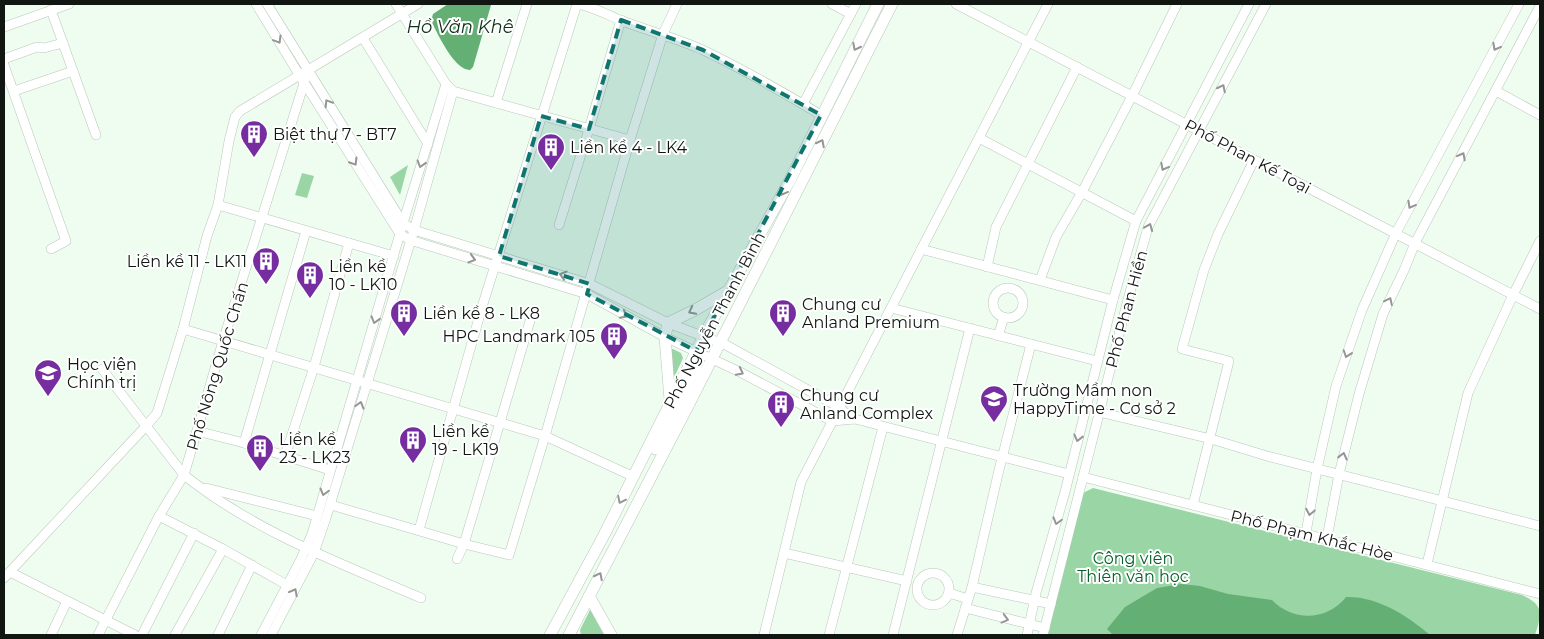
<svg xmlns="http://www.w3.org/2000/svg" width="1544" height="639" font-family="Montserrat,sans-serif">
<rect width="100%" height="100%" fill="#effdf1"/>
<!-- green -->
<g fill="#9ad6a5">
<polygon points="408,165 400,195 390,177"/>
<polygon points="302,173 314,176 307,198 295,195"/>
<polygon points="671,349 673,349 681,353 683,358 673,380"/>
<path d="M1093,488L1522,595C1544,605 1542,613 1535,635H1046L1079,495Z"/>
<polygon points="590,610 591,611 604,635 581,635 580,630"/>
</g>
<!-- water -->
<g fill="#63af74">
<path d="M448,4L491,5L473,67L470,70C454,70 438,34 431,21L433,14Z"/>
<path d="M1181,584L1200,586L1228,594L1272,600C1293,622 1327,621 1346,597C1377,596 1408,616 1430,635H1113L1107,629L1125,607L1157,588Z"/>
</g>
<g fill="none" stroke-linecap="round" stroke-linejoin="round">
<!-- minor casing -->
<g stroke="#b9c7bb" stroke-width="10">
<g id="minor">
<polyline points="256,4 300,76 400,234 410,240 587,294 665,337 740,372 832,421 855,419 1069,474"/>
<polyline points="267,4 403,223 414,230 590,284 668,323 726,345 839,407 852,419"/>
<polyline points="396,4 446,84 453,91 630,140"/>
<path d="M578,4C593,7 606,14 620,20C648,31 677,38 703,50C744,70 783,92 821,115"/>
<polyline points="832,4 851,14"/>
<polyline points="956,4 1540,309"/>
<polyline points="51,10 96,135"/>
<polyline points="4,27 69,4"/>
<polyline points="363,38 428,144"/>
<polyline points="4,59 37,47 44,48 63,43"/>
<polyline points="4,65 66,241 51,249"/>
<polyline points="14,91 73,71"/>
<polyline points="1496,91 1540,115"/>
<polyline points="496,103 527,4"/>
<polyline points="803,104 856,4"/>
<polyline points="979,138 1136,221"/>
<polyline points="218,205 394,256"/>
<polyline points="559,225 589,129 621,20"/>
<polyline points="921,249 1113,300"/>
<polyline points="987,267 996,227 1077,67"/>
<polyline points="1040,280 1056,237 1082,192 1132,96 1177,4"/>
<circle cx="1008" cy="303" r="15"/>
<polyline points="891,308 1097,361"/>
<polyline points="183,329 545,436 632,476"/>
<polyline points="998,336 1004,317"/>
<path d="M102,369L184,475C254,531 339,563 421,598"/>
<polyline points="1099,412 1211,439 1267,456 1540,526"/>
<polyline points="197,431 244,443 330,470"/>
<polyline points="244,443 306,231"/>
<polyline points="655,450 697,367"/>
<polyline points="285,456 314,367 349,243"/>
<polyline points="1083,477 1540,594"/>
<polyline points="206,488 317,516"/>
<polyline points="331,505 464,544 509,555 545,436 630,140 663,34 677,4"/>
<polyline points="1193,505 1229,361 1182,349 1204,270 1218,234 1254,160"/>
<polyline points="159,516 223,549 287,585"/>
<polyline points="419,530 482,307 577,4"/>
<polyline points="1306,533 1317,469 1336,386 1362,310 1396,233 1519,4"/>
<polyline points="1327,538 1339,474 1359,394 1383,314 1405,268 1415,243 1540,6"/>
<polyline points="784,553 907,581"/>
<polyline points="457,559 464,544 530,321"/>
<polyline points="1427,564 1468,393 1513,295 1540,241"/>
<polyline points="10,572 135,635"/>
<circle cx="933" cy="589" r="16"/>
<polyline points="4,578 147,425 157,413 183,329 207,236 218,205 229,141 235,117 240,111 418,4"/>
<polyline points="972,587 1051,604"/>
<polyline points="949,593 968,599"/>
<polyline points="965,608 1045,628"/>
<polyline points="51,635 67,601"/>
<polyline points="98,635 159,516 184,475 223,341 305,80"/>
<polyline points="142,635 194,533"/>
<polyline points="175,635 223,549"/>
<polyline points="218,635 252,565"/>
<polyline points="261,635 301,559 312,534 403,223 446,84"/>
<polyline points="271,635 314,553 326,518 414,230 453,91"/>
<polyline points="764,635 801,482 1048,4"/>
<polyline points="829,635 883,427"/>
<polyline points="893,635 970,328"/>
<polyline points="957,635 972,587 999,470 1031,344"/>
<polyline points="1027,635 1036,593 1065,492 1113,300 1136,221 1249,4"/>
<polyline points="1043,635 1127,303 1148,227 1266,4"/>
</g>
</g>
<!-- major casing -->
<g stroke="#b9c7bb" stroke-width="12">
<g id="major">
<polyline points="670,400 665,337 668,323 695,310 726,292"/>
<polyline points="589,596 611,635"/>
<polyline points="550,635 604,535 709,326 789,182 878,4"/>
<polyline points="569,635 689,404 892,4"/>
</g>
</g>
<!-- minor -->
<use href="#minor" stroke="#fff" stroke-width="9"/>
<!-- major -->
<use href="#major" stroke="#fff" stroke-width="11"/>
</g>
<!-- one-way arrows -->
<defs><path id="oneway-chevron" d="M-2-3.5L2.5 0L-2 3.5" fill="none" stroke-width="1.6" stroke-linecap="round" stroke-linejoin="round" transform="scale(1.25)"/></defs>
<g stroke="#949694">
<use href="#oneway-chevron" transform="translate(278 40) rotate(59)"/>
<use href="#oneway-chevron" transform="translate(856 47) rotate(117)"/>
<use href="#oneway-chevron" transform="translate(1496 47) rotate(118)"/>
<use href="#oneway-chevron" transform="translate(1222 88) rotate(-63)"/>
<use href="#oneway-chevron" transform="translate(328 103) rotate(-122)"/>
<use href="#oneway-chevron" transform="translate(821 143) rotate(-63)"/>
<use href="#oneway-chevron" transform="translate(1462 156) rotate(-62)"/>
<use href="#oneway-chevron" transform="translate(354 162) rotate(58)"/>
<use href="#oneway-chevron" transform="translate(421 164) rotate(107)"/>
<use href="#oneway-chevron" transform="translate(1164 167) rotate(118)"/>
<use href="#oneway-chevron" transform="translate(783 192) rotate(119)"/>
<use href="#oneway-chevron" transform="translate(1411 205) rotate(119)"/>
<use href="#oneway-chevron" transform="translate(1149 227) rotate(-68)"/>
<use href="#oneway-chevron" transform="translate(472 259) rotate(17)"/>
<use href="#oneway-chevron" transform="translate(563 275) rotate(-163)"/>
<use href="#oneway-chevron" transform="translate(1389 301) rotate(-64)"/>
<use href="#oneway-chevron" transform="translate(692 311) rotate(153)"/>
<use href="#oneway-chevron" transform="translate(624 315) rotate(28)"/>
<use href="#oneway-chevron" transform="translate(375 320) rotate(107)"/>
<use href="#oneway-chevron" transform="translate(1347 354) rotate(109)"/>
<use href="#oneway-chevron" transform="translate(740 372) rotate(27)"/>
<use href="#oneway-chevron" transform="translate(360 405) rotate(-74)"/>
<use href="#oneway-chevron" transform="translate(1078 438) rotate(104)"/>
<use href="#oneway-chevron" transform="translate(1343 456) rotate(-76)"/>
<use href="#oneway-chevron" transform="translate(324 492) rotate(105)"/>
<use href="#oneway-chevron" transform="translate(621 500) rotate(116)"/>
<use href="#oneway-chevron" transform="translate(1310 512) rotate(101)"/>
<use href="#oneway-chevron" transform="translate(1057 521) rotate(106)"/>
<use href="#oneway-chevron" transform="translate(599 576) rotate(-63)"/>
<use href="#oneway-chevron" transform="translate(294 592) rotate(-62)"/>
<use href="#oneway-chevron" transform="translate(1005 619) rotate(15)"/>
</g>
<!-- marked area -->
<path fill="#0f766e" fill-opacity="0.2" stroke="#0f766e" stroke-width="4" stroke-dasharray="10 6" stroke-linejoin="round" d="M621,20L703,50L821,115L696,351L587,294L590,284L499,256L541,116L589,129Z"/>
<!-- icons -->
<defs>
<g id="building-pin" transform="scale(1.4375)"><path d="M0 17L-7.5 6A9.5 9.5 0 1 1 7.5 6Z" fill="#762d9f" stroke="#fff"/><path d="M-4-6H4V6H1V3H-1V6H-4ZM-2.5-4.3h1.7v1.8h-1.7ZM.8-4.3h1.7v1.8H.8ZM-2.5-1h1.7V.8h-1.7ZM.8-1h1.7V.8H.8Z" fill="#fff"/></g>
<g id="university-pin" transform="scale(1.4375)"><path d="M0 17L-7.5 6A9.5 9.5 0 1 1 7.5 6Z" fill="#762d9f" stroke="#fff"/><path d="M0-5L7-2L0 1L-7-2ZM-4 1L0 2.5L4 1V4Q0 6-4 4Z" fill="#fff"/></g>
<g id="school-pin" transform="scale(1.4375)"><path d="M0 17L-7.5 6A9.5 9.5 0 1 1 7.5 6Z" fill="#762d9f" stroke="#fff"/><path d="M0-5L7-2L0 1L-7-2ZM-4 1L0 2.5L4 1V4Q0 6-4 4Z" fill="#fff"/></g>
</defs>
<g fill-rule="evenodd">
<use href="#building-pin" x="254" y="134"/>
<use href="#building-pin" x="551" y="147"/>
<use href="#building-pin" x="266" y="261"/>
<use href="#building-pin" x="310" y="275"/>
<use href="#building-pin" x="404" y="313"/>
<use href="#building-pin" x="783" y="313"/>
<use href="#building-pin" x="614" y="336"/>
<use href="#university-pin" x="48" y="373"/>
<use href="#school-pin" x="994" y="399"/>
<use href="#building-pin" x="781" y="404"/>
<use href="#building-pin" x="413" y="440"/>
<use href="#building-pin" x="260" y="448"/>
</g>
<g text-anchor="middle" stroke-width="4" stroke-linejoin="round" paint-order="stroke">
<!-- poi labels -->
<g font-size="16" fill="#111612" stroke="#fff" text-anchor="start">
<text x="273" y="140">Biệt thự 7 - BT7</text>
<text x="570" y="153">Liền kề 4 - LK4</text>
<text x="247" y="267" text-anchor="end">Liền kề 11 - LK11</text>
<text x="329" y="272">Liền kề<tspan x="329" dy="18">10 - LK10</tspan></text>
<text x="802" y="310">Chung cư<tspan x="802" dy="18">Anland Premium</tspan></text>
<text x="423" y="319">Liền kề 8 - LK8</text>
<text x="595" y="342" text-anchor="end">HPC Landmark 105</text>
<text x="67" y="370">Học viện<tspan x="67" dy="18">Chính trị</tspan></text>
<text x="1013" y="396">Trường Mầm non<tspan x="1013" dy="18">HappyTime - Cơ sở 2</tspan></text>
<text x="800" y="401">Chung cư<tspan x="800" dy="18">Anland Complex</tspan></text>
<text x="432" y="437">Liền kề<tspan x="432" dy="18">19 - LK19</tspan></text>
<text x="279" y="445">Liền kề<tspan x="279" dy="18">23 - LK23</tspan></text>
</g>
<!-- street labels -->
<g font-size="16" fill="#111612" stroke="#fff">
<text transform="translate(1248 156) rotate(28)" y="6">Phố Phan Kế Toại</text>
<text transform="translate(1126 309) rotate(-75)" y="6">Phố Phan Hiền</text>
<text transform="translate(714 320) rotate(-62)" y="6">Phố Nguyễn Thanh Bình</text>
<text transform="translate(217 366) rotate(-73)" y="6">Phố Nông Quốc Chấn</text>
<text transform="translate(1312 535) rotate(14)" y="6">Phố Phạm Khắc Hòe</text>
</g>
<!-- park labels -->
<g font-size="16" fill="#056029" stroke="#fff">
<text x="1133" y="564">Công viên<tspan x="1133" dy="18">Thiên văn học</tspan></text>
</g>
<!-- water labels -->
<g font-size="18" font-style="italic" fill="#103119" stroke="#fff">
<text x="460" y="33">Hồ Văn Khê</text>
</g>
</g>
<!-- border -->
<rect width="1544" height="639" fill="none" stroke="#111612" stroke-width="10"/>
</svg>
